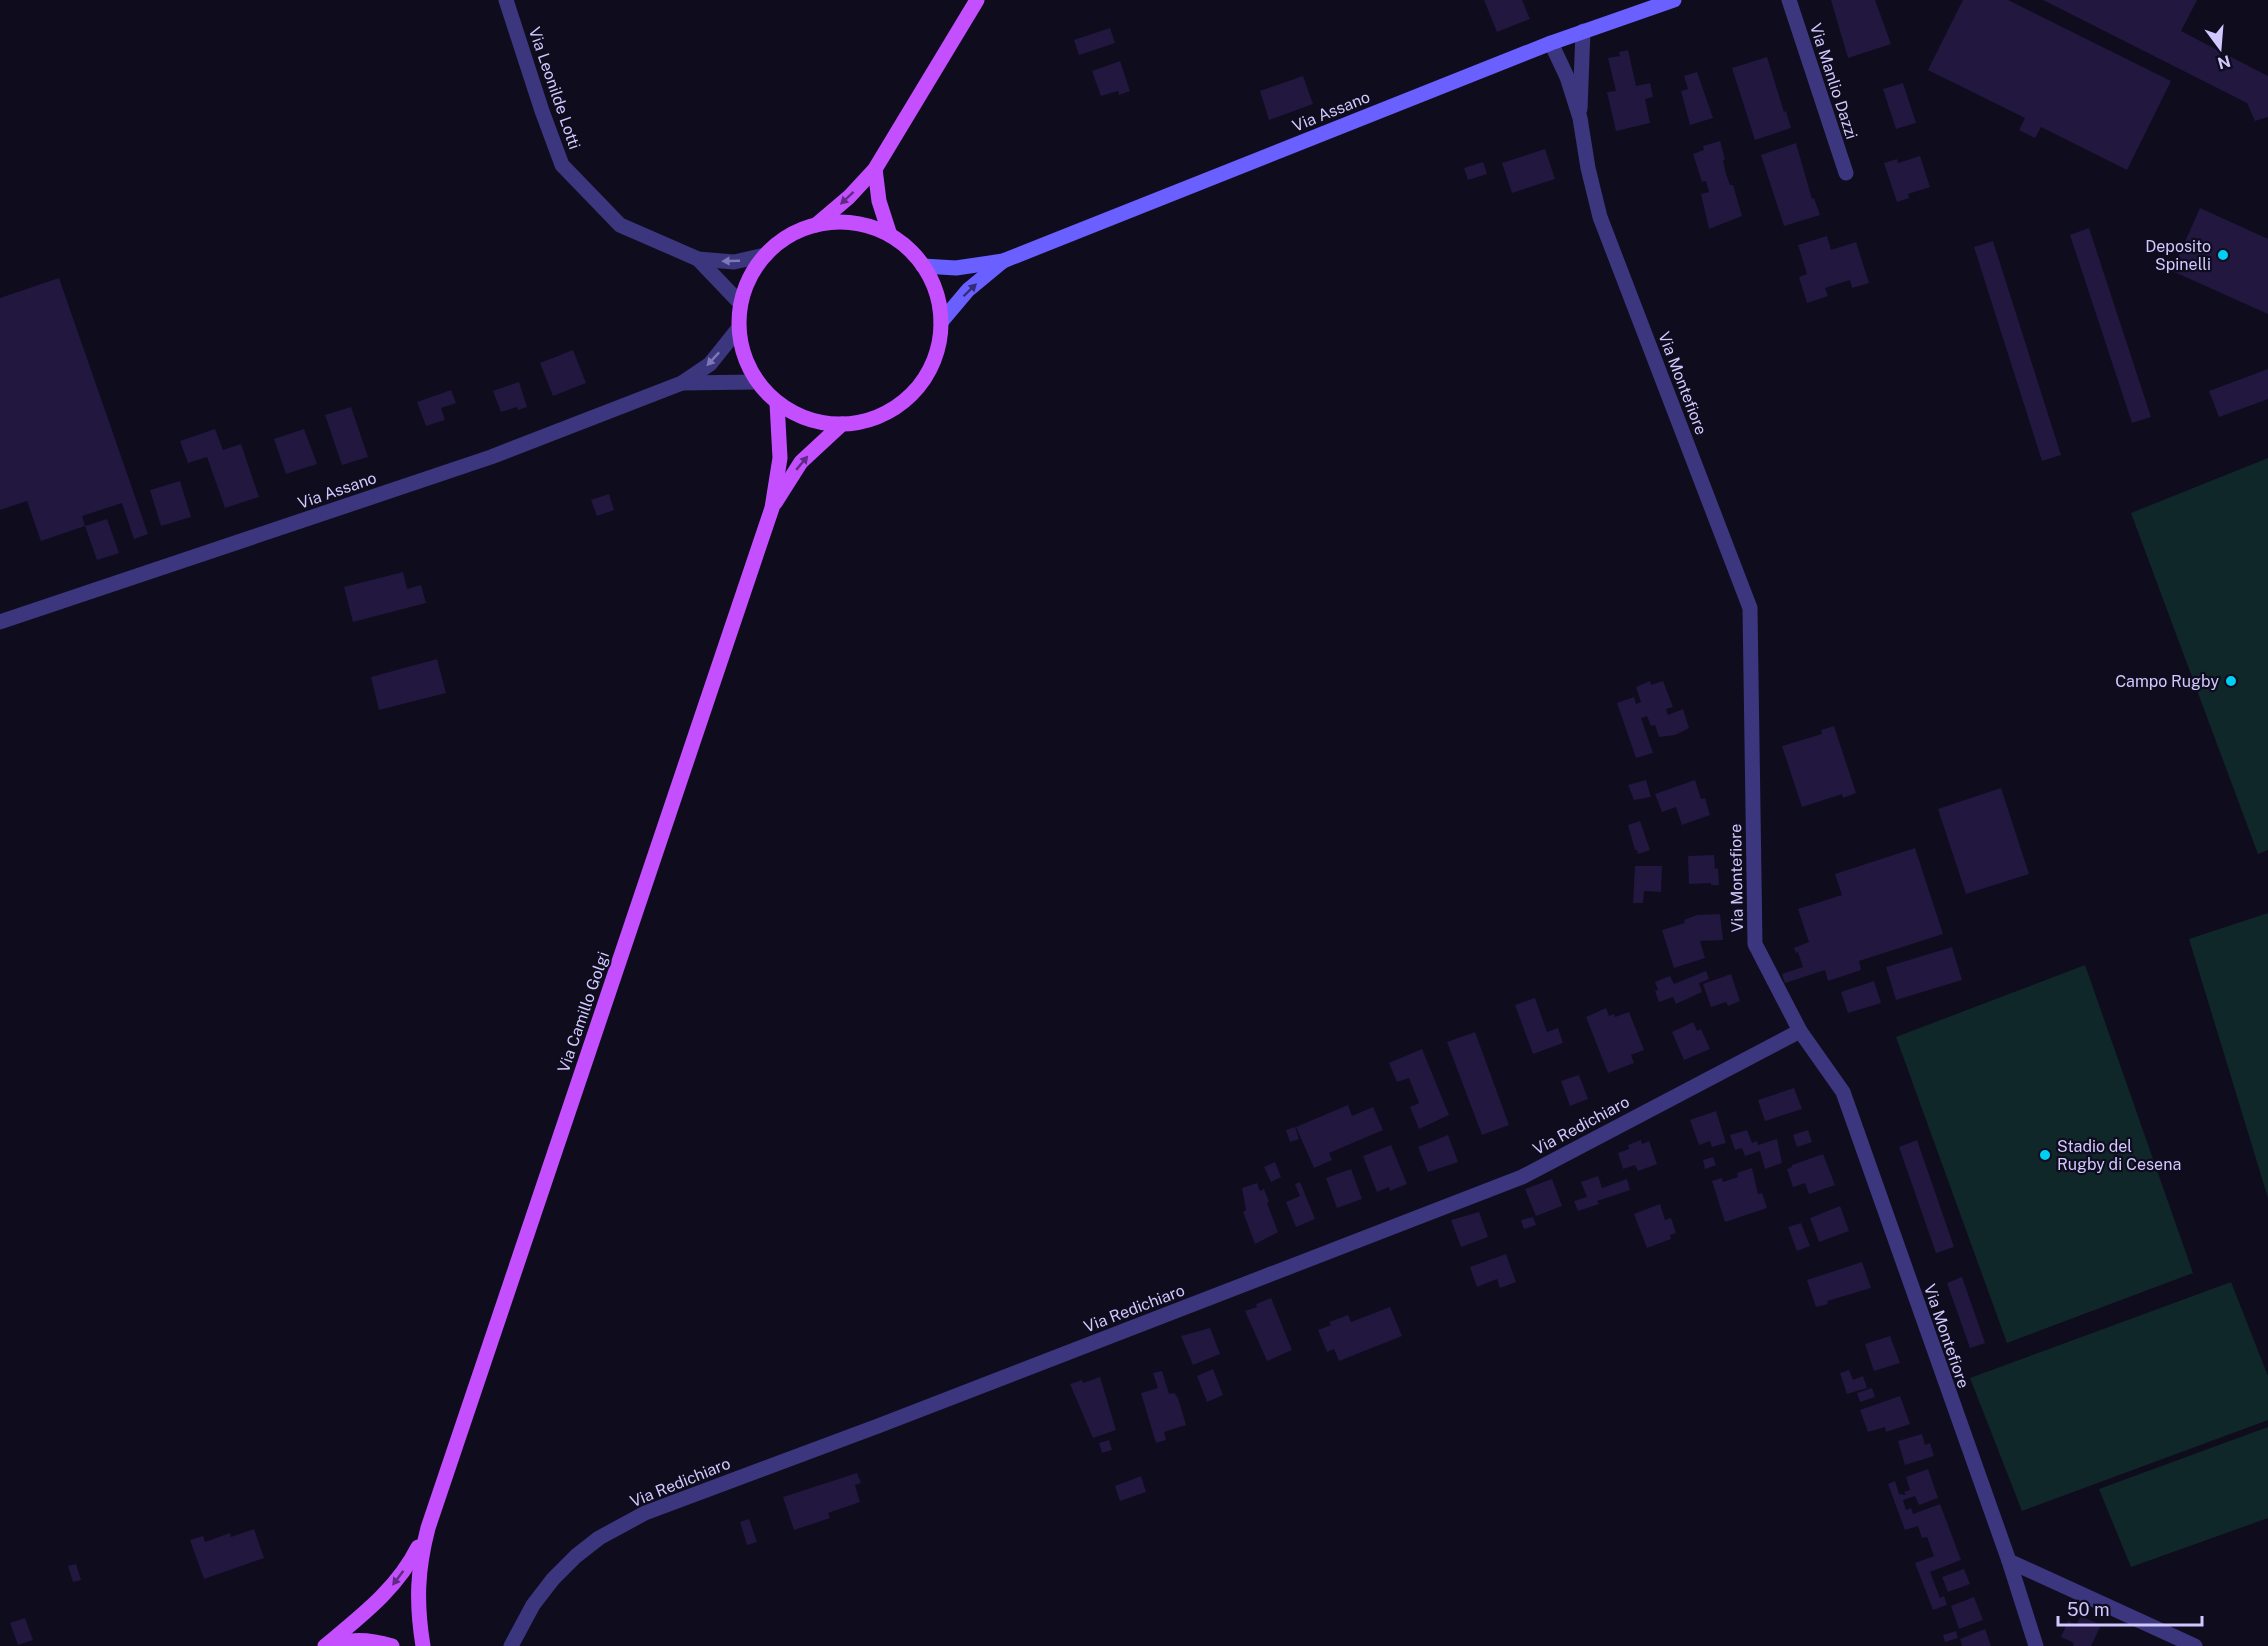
<svg xmlns="http://www.w3.org/2000/svg" width="2268" height="1646" font-family="'Public Sans',sans-serif">
<rect width="100%" height="100%" fill="#0f0c1e"/>
<!-- green -->
<g fill="#0f2728">
<polygon points="2268,458 2268,850 2258,854 2131,513"/>
<polygon points="2268,913 2268,1198 2189,939"/>
<polygon points="2085,965 2193,1273 2007,1343 1896,1037"/>
<polygon points="2231,1282 2268,1376 2268,1420 2022,1511 1970,1378"/>
<polygon points="2268,1427 2268,1518 2131,1567 2099,1489"/>
</g>
<!-- building -->
<g fill="#21173f">
<polygon points="1484,0 1522,0 1530,19 1497,32"/>
<polygon points="1831,0 1875,0 1891,44 1848,58"/>
<polygon points="1963,0 2008,0 2171,81 2127,170 2041,127 2035,138 2019,130 2025,118 1928,70"/>
<polygon points="2043,0 2197,0 2181,31 2268,76 2268,117 2255,121 2247,103"/>
<polygon points="1110,28 1115,43 1079,55 1074,40"/>
<polygon points="1628,50 1636,86 1650,83 1653,97 1645,99 1650,123 1616,131 1607,92 1616,91 1608,58 1620,56 1619,52"/>
<polygon points="1767,57 1784,112 1786,111 1791,128 1755,140 1732,68"/>
<polygon points="1120,61 1130,91 1119,95 1118,91 1101,96 1092,71"/>
<polygon points="1697,72 1713,118 1690,125 1681,91 1688,89 1684,76"/>
<polygon points="1303,76 1313,104 1269,120 1260,91"/>
<polygon points="1903,83 1916,123 1896,129 1883,89"/>
<polygon points="1720,141 1725,160 1723,160 1726,174 1730,185 1733,185 1742,216 1709,229 1701,194 1709,192 1706,181 1702,182 1693,154 1704,150 1703,146"/>
<polygon points="1796,143 1812,199 1814,198 1820,215 1784,226 1761,155"/>
<polygon points="1545,149 1555,179 1512,193 1502,163"/>
<polygon points="1920,156 1930,187 1908,194 1909,198 1897,202 1884,163 1897,159 1898,163"/>
<polygon points="1483,162 1487,174 1468,180 1464,168"/>
<polygon points="2200,208 2268,239 2268,314 2172,271"/>
<polygon points="2089,228 2151,417 2132,423 2070,235"/>
<polygon points="1827,236 1831,250 1856,242 1869,283 1852,288 1850,280 1825,288 1828,296 1807,303 1799,277 1807,274 1798,245"/>
<polygon points="1993,241 2061,455 2042,461 1974,247"/>
<polygon points="59,278 148,534 134,539 122,503 82,516 85,526 41,541 27,501 0,510 0,298"/>
<polygon points="573,350 586,383 553,396 540,363"/>
<polygon points="2268,369 2268,399 2219,417 2209,391"/>
<polygon points="519,382 527,407 518,410 517,407 501,412 493,391"/>
<polygon points="451,390 456,403 441,408 445,420 426,426 417,402"/>
<polygon points="351,407 368,457 342,465 325,415"/>
<polygon points="215,429 223,450 241,444 259,497 225,508 207,457 188,463 180,441"/>
<polygon points="304,429 317,464 286,474 274,439"/>
<polygon points="180,481 191,517 161,526 150,490"/>
<polygon points="609,494 614,510 597,516 591,500"/>
<polygon points="107,519 119,553 97,560 85,526"/>
<polygon points="403,572 407,589 421,585 426,603 353,622 344,587"/>
<polygon points="437,659 446,693 379,710 371,677"/>
<polygon points="1650,681 1651,685 1663,681 1673,707 1666,709 1668,715 1683,709 1689,728 1675,735 1659,737 1655,725 1651,726 1647,716 1641,718 1653,753 1636,758 1617,703 1634,697 1636,704 1641,702 1636,687"/>
<polygon points="1834,726 1856,793 1843,798 1842,794 1802,807 1782,746 1822,734 1821,730"/>
<polygon points="1646,780 1651,797 1634,800 1628,785"/>
<polygon points="1695,780 1701,799 1705,798 1710,815 1682,825 1676,807 1662,812 1655,794"/>
<polygon points="2001,788 2029,874 1966,894 1938,809"/>
<polygon points="1640,821 1650,850 1638,854 1637,850 1635,850 1628,825"/>
<polygon points="1915,848 1943,934 1859,961 1861,970 1828,981 1825,970 1785,983 1782,974 1803,967 1798,952 1796,953 1794,948 1809,942 1798,909 1842,895 1835,874"/>
<polygon points="1714,855 1715,869 1718,868 1719,885 1711,885 1711,883 1689,884 1688,856"/>
<polygon points="1635,866 1662,866 1661,892 1644,891 1643,903 1633,903"/>
<polygon points="1720,914 1723,940 1700,941 1705,958 1674,968 1662,930 1685,923 1684,920 1697,915"/>
<polygon points="1952,947 1962,980 1896,1000 1886,967"/>
<polygon points="1706,971 1709,979 1699,983 1702,992 1676,1004 1673,997 1659,1002 1655,991 1658,990 1655,982 1670,976 1674,984"/>
<polygon points="1731,974 1740,1001 1728,1006 1726,1002 1711,1007 1703,984"/>
<polygon points="1874,981 1881,1003 1848,1013 1841,992"/>
<polygon points="1535,998 1547,1032 1558,1028 1563,1043 1533,1054 1515,1005"/>
<polygon points="1606,1008 1609,1016 1614,1014 1615,1017 1629,1012 1644,1050 1631,1055 1634,1063 1608,1073 1586,1017"/>
<polygon points="1693,1022 1697,1031 1701,1029 1710,1049 1684,1060 1672,1032"/>
<polygon points="1475,1032 1509,1125 1482,1135 1447,1042"/>
<polygon points="1422,1049 1449,1115 1419,1129 1410,1107 1419,1103 1409,1078 1397,1082 1389,1063"/>
<polygon points="1579,1075 1588,1099 1570,1106 1561,1081"/>
<polygon points="1794,1088 1802,1109 1765,1121 1758,1100"/>
<polygon points="1348,1105 1352,1116 1373,1107 1383,1130 1329,1153 1332,1160 1314,1168 1296,1127"/>
<polygon points="1716,1111 1726,1143 1712,1147 1710,1141 1699,1145 1690,1120"/>
<polygon points="1295,1127 1299,1139 1290,1142 1286,1130"/>
<polygon points="1747,1130 1752,1143 1757,1141 1758,1145 1777,1139 1782,1163 1765,1169 1760,1151 1745,1156 1742,1148 1735,1150 1730,1135"/>
<polygon points="1808,1130 1812,1142 1797,1147 1793,1135"/>
<polygon points="1448,1135 1458,1162 1428,1172 1418,1147"/>
<polygon points="1641,1140 1642,1144 1649,1141 1657,1164 1638,1171 1635,1165 1623,1169 1618,1153 1629,1149 1628,1145"/>
<polygon points="1917,1140 1954,1247 1936,1253 1899,1147"/>
<polygon points="1391,1145 1407,1184 1390,1191 1389,1187 1377,1192 1363,1156"/>
<polygon points="1823,1154 1835,1185 1809,1194 1805,1183 1793,1187 1787,1169 1792,1167 1792,1165"/>
<polygon points="1713,1157 1716,1165 1705,1169 1703,1160"/>
<polygon points="1275,1162 1281,1177 1271,1182 1264,1167"/>
<polygon points="1752,1168 1758,1194 1762,1193 1767,1208 1725,1222 1712,1181 1722,1178 1723,1182 1738,1177 1737,1173"/>
<polygon points="1351,1169 1362,1199 1337,1208 1326,1178"/>
<polygon points="1598,1176 1602,1188 1627,1179 1630,1190 1597,1201 1599,1204 1578,1211 1574,1201 1587,1197 1581,1182"/>
<polygon points="1552,1179 1562,1206 1536,1216 1525,1189"/>
<polygon points="1300,1182 1315,1219 1296,1227 1286,1202 1300,1196 1295,1184"/>
<polygon points="1257,1183 1260,1191 1264,1189 1269,1202 1267,1203 1278,1232 1255,1244 1243,1212 1246,1210 1242,1188"/>
<polygon points="1660,1204 1665,1220 1671,1218 1676,1233 1670,1235 1671,1239 1647,1248 1634,1214"/>
<polygon points="1840,1206 1849,1231 1819,1242 1810,1218"/>
<polygon points="1479,1212 1488,1237 1461,1247 1451,1220"/>
<polygon points="1533,1217 1536,1225 1524,1229 1521,1220"/>
<polygon points="1801,1223 1810,1246 1797,1251 1788,1227"/>
<polygon points="1506,1254 1516,1282 1500,1288 1497,1279 1477,1287 1470,1267"/>
<polygon points="1862,1262 1871,1288 1827,1301 1828,1304 1816,1307 1807,1280"/>
<polygon points="1962,1277 1985,1343 1970,1348 1947,1283"/>
<polygon points="1271,1298 1292,1350 1267,1361 1245,1311 1257,1307 1256,1304"/>
<polygon points="1390,1307 1402,1336 1339,1361 1334,1349 1327,1352 1318,1330 1331,1325 1329,1322 1348,1315 1351,1322"/>
<polygon points="1210,1328 1220,1354 1193,1365 1181,1336"/>
<polygon points="1890,1336 1900,1363 1874,1371 1865,1344"/>
<polygon points="1213,1369 1223,1395 1207,1402 1197,1376"/>
<polygon points="1849,1370 1853,1380 1863,1376 1867,1388 1847,1394 1840,1373"/>
<polygon points="1162,1371 1169,1394 1174,1393 1178,1398 1186,1425 1164,1432 1166,1440 1156,1443 1141,1393 1158,1388 1153,1373"/>
<polygon points="1100,1377 1116,1430 1093,1438 1070,1384 1082,1380 1083,1383"/>
<polygon points="1872,1388 1875,1397 1860,1402 1857,1393"/>
<polygon points="1900,1396 1910,1424 1886,1432 1885,1427 1868,1432 1860,1410"/>
<polygon points="1922,1434 1925,1445 1930,1443 1934,1456 1905,1465 1898,1441"/>
<polygon points="1109,1440 1112,1450 1102,1453 1099,1443"/>
<polygon points="1928,1469 1938,1498 1919,1505 1915,1496 1903,1500 1906,1510 1911,1508 1913,1514 1940,1504 1961,1560 1930,1572 1940,1598 1944,1596 1947,1605 1933,1610 1915,1563 1934,1556 1927,1537 1922,1538 1918,1526 1905,1530 1888,1484 1895,1481 1899,1494 1906,1495 1904,1492 1910,1490 1906,1477"/>
<polygon points="857,1473 861,1483 855,1485 860,1502 828,1513 830,1518 794,1530 783,1497"/>
<polygon points="1141,1476 1146,1492 1120,1501 1115,1486"/>
<polygon points="749,1519 757,1542 747,1545 740,1522"/>
<polygon points="254,1529 264,1558 204,1579 190,1540 203,1536 205,1542 230,1533 231,1537"/>
<polygon points="76,1564 81,1580 73,1582 68,1566"/>
<polygon points="1964,1569 1970,1584 1948,1592 1942,1577"/>
<polygon points="1974,1597 1983,1620 1959,1629 1951,1606"/>
<polygon points="2081,1616 2101,1625 2091,1646 2073,1646 2074,1643 2061,1637 2068,1621 2076,1625"/>
<polygon points="25,1618 33,1640 18,1645 10,1623"/>
<polygon points="1985,1629 1991,1646 1962,1646 1960,1639"/>
<polygon points="1956,1631 1958,1638 1945,1642 1943,1635"/>
</g>
<g fill="none" stroke-linecap="round" stroke-linejoin="round">
<!-- minor -->
<g stroke="#3b367d" stroke-width="15">
<polyline points="506,0 542,111 562,165 620,225 698,259 734,262 765,255"/>
<polyline points="1789,0 1846,173"/>
<polyline points="1551,43 1567,77 1580,118 1588,168 1600,217 1750,608 1755,944 1800,1031 1843,1092 2009,1561 2036,1646"/>
<polyline points="1580,109 1583,31"/>
<polyline points="698,259 740,303"/>
<polyline points="682,383 757,382"/>
<polyline points="0,622 491,457 682,383 710,364 738,329"/>
<polyline points="2009,1561 2195,1646"/>
<polyline points="511,1646 533,1605 553,1579 576,1556 599,1538 645,1513 878,1426 1522,1177 1800,1031"/>
</g>
<!-- secondary -->
<g stroke="#6a5fff" stroke-width="15">
<polyline points="923,266 956,268 1003,261 1551,43 1674,0"/>
<polyline points="941,322 968,290 1003,261"/>
</g>
<!-- primary -->
<g stroke="#c44fff" stroke-width="15">
<polyline points="875,169 879,201 890,235"/>
<circle cx="840" cy="323" r="101"/>
<polyline points="816,225 849,197 875,169 977,0"/>
<polyline points="775,503 801,462 842,424"/>
<path d="M325,1646C361,1616 397,1589 418,1547"/>
<path d="M331,1646C351,1637 372,1640 392,1646"/>
<path d="M423,1646C416,1603 417,1570 428,1528L772,508L780,458L777,403"/>
</g>
</g>
<!-- one-way arrows -->
<defs><path id="oneway-solid" d="M-6-.8H1V-3.2L6.5 0L1 3.2V.8H-6Z" transform="scale(1.5)"/></defs>
<g fill="#602a83">
<use href="#oneway-solid" transform="translate(847 198) rotate(137)"/>
<use href="#oneway-solid" transform="translate(802 463) rotate(-50)"/>
<use href="#oneway-solid" transform="translate(398 1578) rotate(127)"/>
</g>
<g fill="#7e78b8">
<use href="#oneway-solid" transform="translate(731 261) rotate(178)"/>
<use href="#oneway-solid" transform="translate(713 359) rotate(133)"/>
</g>
<use fill="#332d78" href="#oneway-solid" transform="translate(970 290) rotate(-44)"/>
<!-- markers -->
<g fill="#00d1f3" stroke="#0f0c1e" stroke-width="2">
<circle cx="2223" cy="255" r="6"/>
<circle cx="2231" cy="681" r="6"/>
<circle cx="2045" cy="1155" r="6"/>
</g>
<g text-anchor="middle" stroke-width="4.5" stroke-linejoin="round" paint-order="stroke">
<!-- street labels -->
<g font-size="16" fill="#d1c8ff" stroke="#0f0c1e">
<text transform="translate(1834 81) rotate(72)" y="6">Via Manlio Dazzi</text>
<text transform="translate(555 88) rotate(71)" y="6">Via Leonilde Lotti</text>
<text transform="translate(1331 111) rotate(-22)" y="6">Via Assano</text>
<text transform="translate(1683 383) rotate(69)" y="6">Via Montefiore</text>
<text transform="translate(337 490) rotate(-19)" y="6">Via Assano</text>
<text transform="translate(1736 878) rotate(-91)" y="6">Via Montefiore</text>
<text transform="translate(583 1012) rotate(-71)" y="6">Via Camillo Golgi</text>
<text transform="translate(1581 1125) rotate(-28)" y="6">Via Redichiaro</text>
<text transform="translate(1134 1308) rotate(-21)" y="6">Via Redichiaro</text>
<text transform="translate(1947 1336) rotate(71)" y="6">Via Montefiore</text>
<text transform="translate(680 1482) rotate(-22)" y="6">Via Redichiaro</text>
</g>
<!-- poi labels -->
<g font-size="16" fill="#d1c8ff" stroke="#0f0c1e" text-anchor="end">
<text x="2211" y="252">Deposito<tspan x="2211" dy="18">Spinelli</tspan></text>
<text x="2219" y="687">Campo Rugby</text>
<text x="2057" y="1152" text-anchor="start">Stadio del<tspan x="2057" dy="18">Rugby di Cesena</tspan></text>
</g>
</g>
<!-- north arrow -->
<g transform="translate(2220 48) rotate(164)" stroke="#0f0c1e" stroke-width="4.5" paint-order="stroke">
<path d="M0-4.5L10 22L0 15L-10 22Z" fill="#d1c8ff"/>
<text y="-9" font-size="16" font-weight="bold" text-anchor="middle" fill="#d1c8ff">N</text>
</g>
<!-- scale -->
<path d="M2058 1616v9h144v-9" fill="none" stroke="#d1c8ff" stroke-width="3"/>
<text x="2067" y="1616" font-size="18" fill="#d1c8ff" stroke="#0f0c1e" stroke-width="4.5" paint-order="stroke">50 m</text>
</svg>
